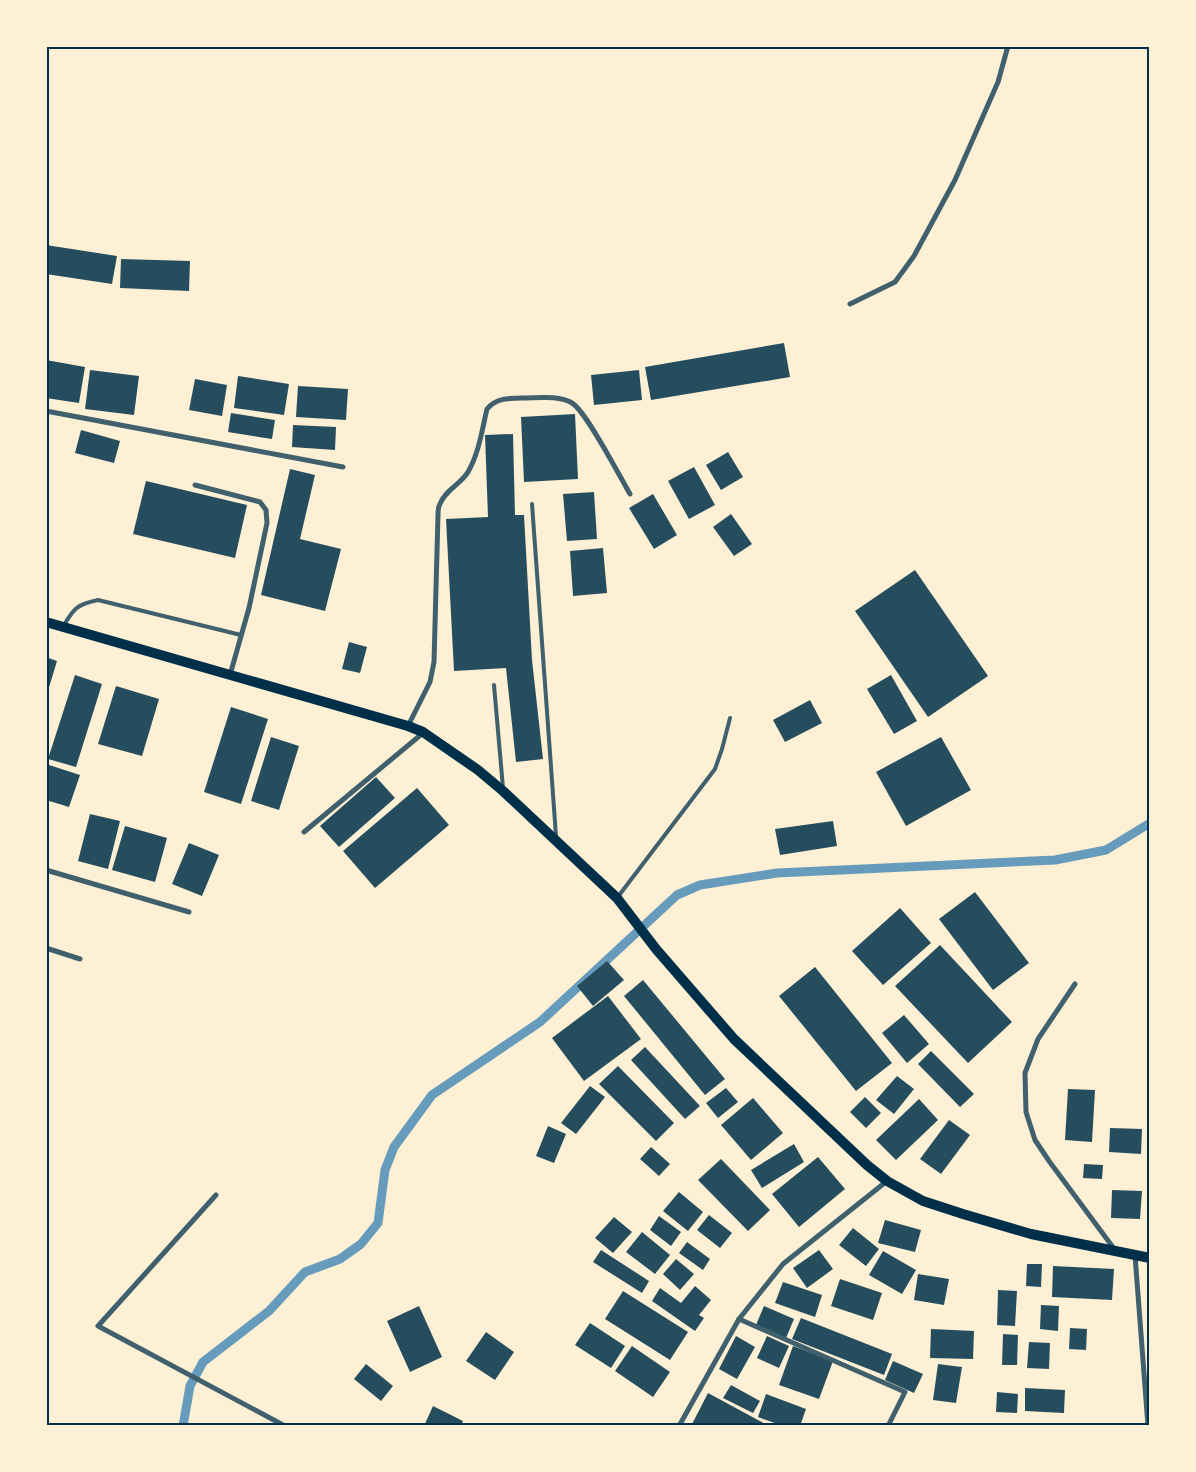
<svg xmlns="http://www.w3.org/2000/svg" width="1196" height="1472" font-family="'Zilla Slab',serif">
<rect width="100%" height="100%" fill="#fdf0d5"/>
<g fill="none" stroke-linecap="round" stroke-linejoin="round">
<!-- stream -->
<polyline stroke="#669bbc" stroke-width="9" points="183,1426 190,1386 203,1362 269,1311 305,1272 340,1259 361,1244 378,1223 385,1170 394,1147 432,1095 540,1022 677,895 700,885 777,873 1055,860 1106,850 1150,823"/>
</g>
<!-- building -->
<g fill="#264d5e">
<polygon points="46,245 117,256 112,284 46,274"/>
<polygon points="121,259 190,261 189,291 120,288"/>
<polygon points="784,343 790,377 651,400 645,367"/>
<polygon points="46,360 85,367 79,403 46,398"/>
<polygon points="90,370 139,376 134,415 85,409"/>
<polygon points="639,370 642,400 594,405 591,375"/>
<polygon points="238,376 289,384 284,415 234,408"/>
<polygon points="195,379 227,385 222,416 189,410"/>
<polygon points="298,386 348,389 346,420 296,417"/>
<polygon points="231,413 275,420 272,439 228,432"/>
<polygon points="575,414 578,479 524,482 521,417"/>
<polygon points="293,425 336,427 335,450 292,447"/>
<polygon points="81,430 120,441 114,463 75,453"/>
<polygon points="513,434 515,515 524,515 532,660 543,759 516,762 506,668 454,671 446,519 488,517 485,435"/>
<polygon points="728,452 743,477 721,490 706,465"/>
<polygon points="694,467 715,505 689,519 668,481"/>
<polygon points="290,469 315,475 300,539 341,549 325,611 261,595"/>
<polygon points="146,481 247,505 235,558 133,534"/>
<polygon points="594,492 597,539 567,541 563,494"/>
<polygon points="653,494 677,535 654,549 629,508"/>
<polygon points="731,514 752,544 734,556 713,527"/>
<polygon points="603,548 607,593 573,596 570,551"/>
<polygon points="915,570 988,676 928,717 855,611"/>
<polygon points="349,642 367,647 360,673 342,669"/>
<polygon points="46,657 57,661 47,694 46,694"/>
<polygon points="75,675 102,684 76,767 48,759"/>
<polygon points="891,675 917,721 894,734 867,689"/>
<polygon points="116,686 159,699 142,756 98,744"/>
<polygon points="810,700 822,723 785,742 773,720"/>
<polygon points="231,707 268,719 241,804 204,792"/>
<polygon points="271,737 299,746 279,810 251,801"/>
<polygon points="941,737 971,790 906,826 876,772"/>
<polygon points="46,764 80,775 69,807 46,800"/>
<polygon points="376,777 395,798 339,847 320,826"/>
<polygon points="417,788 449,825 375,888 343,851"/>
<polygon points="90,814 120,821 108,869 78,861"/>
<polygon points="833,821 837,846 780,855 775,829"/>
<polygon points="125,826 167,838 155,882 112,870"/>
<polygon points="189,843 219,855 202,896 172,884"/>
<polygon points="975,892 1029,963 993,990 939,919"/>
<polygon points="900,908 931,943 883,985 852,951"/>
<polygon points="940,945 1012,1022 968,1063 895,986"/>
<polygon points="607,961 624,980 593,1006 577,986"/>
<polygon points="815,967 892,1063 856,1091 779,996"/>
<polygon points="643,980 725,1079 705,1095 624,996"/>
<polygon points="608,996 641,1039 584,1081 552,1038"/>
<polygon points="904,1015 929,1044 907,1063 882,1033"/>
<polygon points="645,1047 700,1106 685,1119 631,1060"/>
<polygon points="931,1051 974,1094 960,1107 918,1064"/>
<polygon points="618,1066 674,1123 656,1141 599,1084"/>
<polygon points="897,1076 914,1089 894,1114 876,1100"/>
<polygon points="590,1086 605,1097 576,1134 561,1123"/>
<polygon points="726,1088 738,1102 718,1118 706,1103"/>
<polygon points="1068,1089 1095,1090 1092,1142 1065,1140"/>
<polygon points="865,1097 881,1113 866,1128 850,1112"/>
<polygon points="753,1098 783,1133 751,1160 721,1125"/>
<polygon points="919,1099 938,1120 896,1160 876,1140"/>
<polygon points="949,1120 970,1135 941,1174 920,1159"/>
<polygon points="548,1126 566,1134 554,1163 536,1156"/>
<polygon points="1110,1128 1142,1129 1141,1154 1109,1152"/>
<polygon points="794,1144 804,1162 762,1188 751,1170"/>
<polygon points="651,1147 670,1164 659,1176 640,1159"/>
<polygon points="818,1157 845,1189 799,1227 772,1194"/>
<polygon points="721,1159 770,1210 748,1231 698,1180"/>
<polygon points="1084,1164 1103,1165 1102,1179 1083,1178"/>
<polygon points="1112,1190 1142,1191 1140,1219 1111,1218"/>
<polygon points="679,1192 703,1212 688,1231 663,1211"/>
<polygon points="709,1215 732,1233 720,1248 697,1230"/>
<polygon points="659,1216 681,1232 671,1246 650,1230"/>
<polygon points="614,1217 632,1232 613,1253 595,1238"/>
<polygon points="885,1220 921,1230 915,1252 878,1243"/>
<polygon points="853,1228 879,1249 866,1266 839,1245"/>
<polygon points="642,1232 670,1255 655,1274 626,1252"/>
<polygon points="687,1242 710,1259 703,1270 679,1253"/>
<polygon points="601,1250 649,1281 642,1293 593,1262"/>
<polygon points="819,1250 833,1269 807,1288 793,1268"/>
<polygon points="883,1251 916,1270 902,1294 869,1275"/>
<polygon points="676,1259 694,1274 680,1290 663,1274"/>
<polygon points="1027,1264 1042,1264 1041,1287 1026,1286"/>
<polygon points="1053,1266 1114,1269 1112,1300 1052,1297"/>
<polygon points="918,1274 949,1279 944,1305 914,1300"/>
<polygon points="840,1279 882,1293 873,1320 831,1306"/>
<polygon points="783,1282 822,1295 815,1317 775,1303"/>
<polygon points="695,1286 711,1300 699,1315 704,1318 695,1331 652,1301 660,1288 681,1303"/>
<polygon points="998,1290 1017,1291 1015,1326 997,1325"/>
<polygon points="623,1291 688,1332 670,1360 605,1319"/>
<polygon points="1041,1305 1059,1306 1058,1331 1040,1329"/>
<polygon points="419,1306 442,1357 410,1372 387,1321"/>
<polygon points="764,1306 794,1319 786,1338 756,1325"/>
<polygon points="801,1318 892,1354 884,1375 792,1339"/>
<polygon points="590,1323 625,1346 611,1368 575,1345"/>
<polygon points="1070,1328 1087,1329 1086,1350 1069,1349"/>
<polygon points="931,1329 974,1331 973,1359 930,1358"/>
<polygon points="486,1332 514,1352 495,1380 466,1361"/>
<polygon points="1003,1334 1018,1335 1017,1365 1002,1365"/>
<polygon points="736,1336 755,1347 737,1379 719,1369"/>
<polygon points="767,1336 789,1346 779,1368 757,1358"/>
<polygon points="1029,1342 1050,1343 1049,1369 1027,1368"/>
<polygon points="632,1346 670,1372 653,1397 615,1371"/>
<polygon points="793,1346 833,1361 819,1399 779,1385"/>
<polygon points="893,1361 923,1374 914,1393 885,1380"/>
<polygon points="366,1364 393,1386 381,1401 354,1379"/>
<polygon points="938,1364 962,1367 956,1403 933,1400"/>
<polygon points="731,1385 760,1401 753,1413 723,1398"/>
<polygon points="1025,1388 1065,1390 1064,1413 1025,1411"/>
<polygon points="997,1392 1018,1394 1017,1413 996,1412"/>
<polygon points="708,1393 769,1426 691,1426"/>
<polygon points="766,1394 806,1409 800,1426 783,1426 758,1417"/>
<polygon points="433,1406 463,1421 461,1426 424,1426"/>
</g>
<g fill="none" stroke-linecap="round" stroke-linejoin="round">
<!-- service -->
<g stroke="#3f606c" stroke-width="4">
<polyline points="532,504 556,836"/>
<path d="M64,625C74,608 78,604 98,600L241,635"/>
<polyline points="494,685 503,788"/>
<polyline points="617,898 715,769 722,749 730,718"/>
</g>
<!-- minor -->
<g stroke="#3f606c" stroke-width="5">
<polyline points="1144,46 1150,48"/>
<polyline points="850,304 895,282 914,256 955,180 998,82 1008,46"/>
<polyline points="46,411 343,467"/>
<polyline points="195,485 260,502 266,510 267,523 249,608 230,675"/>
<path d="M408,726L430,682L434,662L438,515C438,512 438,507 440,504C445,490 461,484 468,472C479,453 482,430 487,409C496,398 509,398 523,398C538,398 559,395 572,403C586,411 620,477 630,494"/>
<polyline points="304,832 423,733"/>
<polyline points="46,870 189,912"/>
<polyline points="46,948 80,959"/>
<polyline points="1075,984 1038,1039 1025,1073 1026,1112 1035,1140 1049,1161 1115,1250"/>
<polyline points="216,1195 98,1326 285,1426"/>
<polyline points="1135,1255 1148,1426"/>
<polyline points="739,1319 905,1392 888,1426"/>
<polyline points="679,1426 739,1319 783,1264 887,1181"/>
</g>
<!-- secondary -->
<polyline stroke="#003049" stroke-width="10" points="46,622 408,726 423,732 478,770 503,791 617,898 656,949 734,1039 867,1165 887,1181 923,1201 963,1214 1031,1234 1150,1258"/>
</g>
<!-- border -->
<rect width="1196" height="1472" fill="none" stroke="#fdf0d5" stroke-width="95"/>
<rect x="48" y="48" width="1100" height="1376" fill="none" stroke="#003049" stroke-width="2"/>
</svg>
